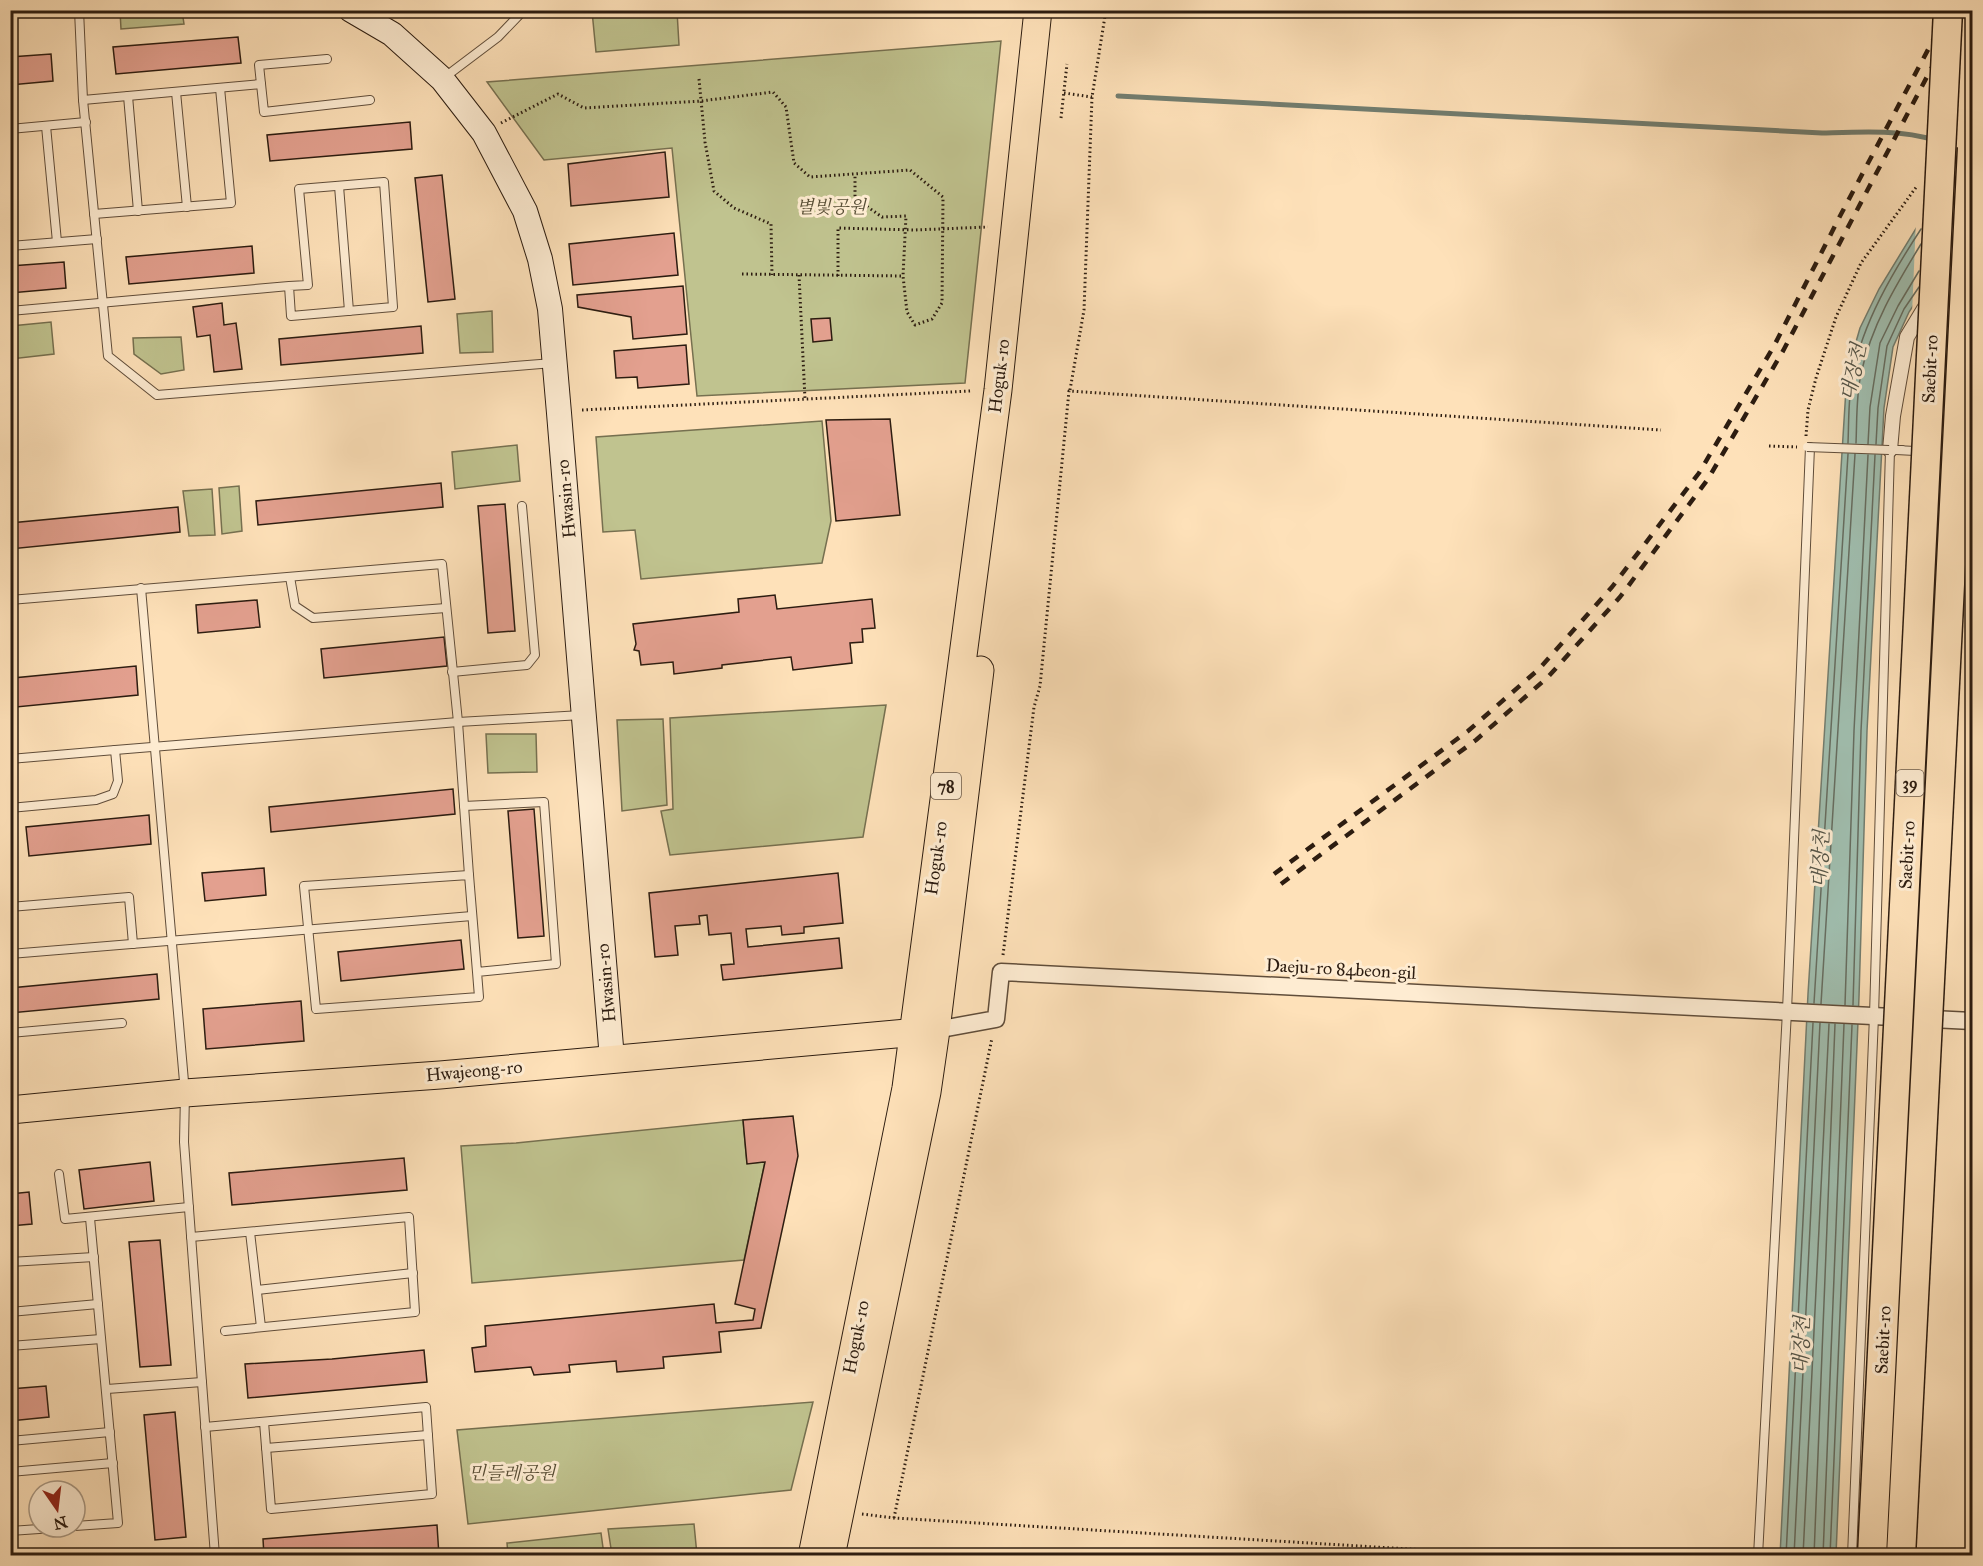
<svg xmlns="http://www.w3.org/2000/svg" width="1983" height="1566" font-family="'IM FELL Great Primer','Noto Serif KR',serif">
<rect width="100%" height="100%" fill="#fee1b9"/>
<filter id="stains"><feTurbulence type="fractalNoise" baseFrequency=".00333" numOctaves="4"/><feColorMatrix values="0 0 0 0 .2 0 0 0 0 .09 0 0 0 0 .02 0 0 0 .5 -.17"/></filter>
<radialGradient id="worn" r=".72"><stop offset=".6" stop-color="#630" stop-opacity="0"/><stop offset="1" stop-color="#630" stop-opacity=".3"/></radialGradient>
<!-- green -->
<g fill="#c0c38f" stroke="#767050" stroke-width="1.5">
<polygon points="120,11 182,11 184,24 121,29"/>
<polygon points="592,11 677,11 679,45 596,52"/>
<polygon points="1001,41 965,383 697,396 672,148 544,160 487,82"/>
<polygon points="492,311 493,352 460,353 457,314"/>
<polygon points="51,322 54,354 11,359 11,326"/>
<polygon points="181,337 184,370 161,374 134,354 133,338"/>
<polygon points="822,421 831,521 822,563 641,579 635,530 603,532 596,437"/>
<polygon points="517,445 520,481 455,489 452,452"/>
<polygon points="239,486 242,531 222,534 219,488"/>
<polygon points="212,489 215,535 189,536 183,491"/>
<polygon points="886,705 863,837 670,855 661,811 673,809 670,718"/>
<polygon points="663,719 667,805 622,811 617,720"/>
<polygon points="486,734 536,734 537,772 488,773"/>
<polygon points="743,1120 747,1163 765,1162 744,1260 472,1283 461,1146 516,1143"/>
<polygon points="813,1402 791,1490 468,1524 457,1430"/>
<polygon points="694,1524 697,1555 612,1555 608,1529"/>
<polygon points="601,1533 604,1555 508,1555 507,1543"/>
</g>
<!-- water -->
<polygon fill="#a0beaf" stroke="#727d6f" stroke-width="1.5" points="1931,204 1933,275 1909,312 1893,347 1884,408 1867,731 1859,997 1836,1555 1780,1556 1808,994 1847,373 1860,328 1879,289"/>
<!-- pier -->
<polygon fill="#fee1b9" points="1970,160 1972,235 1935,277 1912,314 1916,220 1928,202"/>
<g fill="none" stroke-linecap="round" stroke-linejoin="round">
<!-- shore -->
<g stroke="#666d60" stroke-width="1.5">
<path d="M1848,443C1849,420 1848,396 1853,374C1863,322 1893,272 1921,229"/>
<path d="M1856,443C1857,421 1856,396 1861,374C1871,326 1896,285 1921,244"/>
<polyline points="1868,444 1870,407 1880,343 1898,306 1919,271"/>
<polyline points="1876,444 1878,408 1887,346 1904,309 1919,287"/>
<polyline points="1814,1003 1848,454"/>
<polyline points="1821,1004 1855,454"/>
<polyline points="1845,1005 1854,731 1868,455"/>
<polyline points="1853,1005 1861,731 1875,455"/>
<polyline points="1786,1556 1813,1023"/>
<polyline points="1794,1556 1820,1023"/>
<polyline points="1803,1556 1829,1024"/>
<polyline points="1814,1556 1835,1024"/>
<polyline points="1823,1556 1844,1024"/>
<polyline points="1830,1556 1852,1025"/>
</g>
<!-- stream -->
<path stroke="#727d6f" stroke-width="5" d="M1118,96L1822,133C1855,132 1903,129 1933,140"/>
</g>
<!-- building -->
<g fill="#e3a08f" stroke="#2c1c10" stroke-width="1.5">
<polygon points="238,37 241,63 116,74 113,47"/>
<polygon points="51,54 53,81 10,85 10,57"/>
<polygon points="410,122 412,149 270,161 267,135"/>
<polygon points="665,152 669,197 571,206 568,164"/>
<polygon points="442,175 455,299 428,302 415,178"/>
<polygon points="674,233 678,275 573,285 569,244"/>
<polygon points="252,246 254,273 129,284 126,257"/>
<polygon points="64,262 66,288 10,293 10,266"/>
<polygon points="683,286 687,334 633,339 631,317 578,307 577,295"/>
<polygon points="222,303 224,325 236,323 242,369 214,372 210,335 197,337 193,307"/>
<polygon points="830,318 832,340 813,342 811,319"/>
<polygon points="421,326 423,353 281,365 279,339"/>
<polygon points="686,345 689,384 638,388 637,377 616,378 614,351"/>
<polygon points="890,419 900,515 836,521 826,420"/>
<polygon points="441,483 443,507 258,525 256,501"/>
<polygon points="505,504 515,631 488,633 478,506"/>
<polygon points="178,507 180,532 10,549 10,523"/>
<polygon points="775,595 777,609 872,599 875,628 862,629 863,642 850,643 852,663 793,670 791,657 722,665 722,668 674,674 673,662 641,665 639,651 634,650 636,644 633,624 739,612 738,599"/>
<polygon points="257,600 260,627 198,633 196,605"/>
<polygon points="444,637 447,666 324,678 321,649"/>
<polygon points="136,666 138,695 16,707 13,678"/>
<polygon points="453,789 455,814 271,832 269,807"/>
<polygon points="534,809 544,936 518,938 508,811"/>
<polygon points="149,815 151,844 29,856 26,827"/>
<polygon points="264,868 266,895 205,901 202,873"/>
<polygon points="838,873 843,923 804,927 804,933 782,935 781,926 746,929 748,947 839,938 842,968 723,980 721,965 734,964 731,933 709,935 707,915 699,916 700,924 675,926 678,955 655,957 649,893"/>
<polygon points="461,940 464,969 341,981 338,952"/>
<polygon points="157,974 159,999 10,1013 10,988"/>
<polygon points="301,1001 304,1041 206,1049 203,1009"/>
<polygon points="793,1116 798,1156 761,1328 719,1332 721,1352 663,1357 664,1368 617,1372 616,1361 569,1365 570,1372 534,1375 531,1367 475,1372 472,1348 486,1346 485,1326 714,1304 716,1323 753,1320 755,1309 735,1304 765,1162 747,1164 743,1120"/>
<polygon points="404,1158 407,1190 232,1205 229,1173"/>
<polygon points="150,1162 154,1201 84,1209 79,1170"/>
<polygon points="29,1192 32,1224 10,1226 10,1194"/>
<polygon points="160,1240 171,1365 140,1367 129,1242"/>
<polygon points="424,1350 427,1382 248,1398 245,1364 332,1359"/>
<polygon points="46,1386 49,1417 10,1421 10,1389"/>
<polygon points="175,1412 186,1537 155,1540 144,1415"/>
<polygon points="437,1525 439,1556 264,1556 263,1539"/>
</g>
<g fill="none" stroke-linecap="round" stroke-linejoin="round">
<!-- service casing -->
<g stroke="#604d3a" stroke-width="10">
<g id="service">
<polyline points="79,10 83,100 108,356 157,395 553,363"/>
<polyline points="445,77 498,37 524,10"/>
<polyline points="261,84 259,65 327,59"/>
<polyline points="176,92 187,207"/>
<polyline points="128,96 138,211"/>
<polyline points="83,100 261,84 264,112 370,100"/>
<polyline points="46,126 57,242"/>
<polyline points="10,129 86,122"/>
<polyline points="339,186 349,311"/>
<polyline points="94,214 231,203 220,88"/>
<polyline points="10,246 97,239"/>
<polyline points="10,311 289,286 308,285 299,189 384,182 393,307 291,316 289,286"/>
<polyline points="1896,450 1972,454"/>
<polyline points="290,577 295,606 313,618 446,608"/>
<polyline points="141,588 185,1093 184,1142 215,1556"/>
<polyline points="10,600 442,564 458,722 469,875"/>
<polyline points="452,672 527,665 535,655 522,506"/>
<polyline points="115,750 458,722 582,715"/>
<polyline points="10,759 115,750 118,781 113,794 96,800 10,808"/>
<polyline points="464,806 544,802 556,964 477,972 479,997 316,1009 304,886 469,875 477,972"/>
<polyline points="10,907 129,897 133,944"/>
<polyline points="10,954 472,916"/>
<polyline points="10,1033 122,1023"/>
<polyline points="59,1174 65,1219 189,1207"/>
<polyline points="250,1232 261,1327"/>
<polyline points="191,1237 409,1217 415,1312 225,1331"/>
<polyline points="10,1262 94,1257"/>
<polyline points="257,1290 413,1273"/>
<polyline points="10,1312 98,1304"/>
<polyline points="10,1346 101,1339"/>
<polyline points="107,1389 202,1382"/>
<polyline points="205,1427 426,1407 432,1494 271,1509 264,1422"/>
<polyline points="10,1441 110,1432"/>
<polyline points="266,1448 428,1435"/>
<polyline points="10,1472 113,1463"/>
<polyline points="75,1526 118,1523 90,1218"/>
<polyline points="10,1531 68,1527"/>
<polyline points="1758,1556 1787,1011 1810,447"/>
<polyline points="1852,1556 1874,1016 1890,450 1902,450 1900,450"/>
</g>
</g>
<!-- pedestrian casing -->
<g stroke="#604d3a" stroke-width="16">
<polyline id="pedestrian" points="1890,450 1893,416 1907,337 1927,304"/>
</g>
<!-- minor casing -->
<g stroke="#604d3a" stroke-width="19">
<polyline id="minor" points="936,1030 996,1019 1001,972 1972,1021"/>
</g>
<!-- secondary casing -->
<g stroke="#2c1c10" stroke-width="26">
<polyline id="secondary" points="351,10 392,34 442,79 484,133 525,211 540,259 550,309 559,413 612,1059"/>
</g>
<!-- primary casing -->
<g stroke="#2c1c10" stroke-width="29">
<g id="primary">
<polyline points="10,1110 185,1093 440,1075 929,1031"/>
<polyline points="812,1556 906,1088 998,390 1038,10"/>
<polyline points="831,1556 927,1092 936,1030 980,670"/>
</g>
</g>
<!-- path -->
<g stroke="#2c1c10" stroke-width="3" stroke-dasharray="1.5 3" stroke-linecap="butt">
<polyline points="699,79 705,142 714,191 734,208 771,224 772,275"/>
<polyline points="1064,93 1092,97"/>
<polyline points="1061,118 1067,64"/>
<polyline points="501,123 558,94 584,108 701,101 773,92 786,107 794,163 810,177 910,170 943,197 942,303 932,319 915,325 907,312 903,276 906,216 882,217 855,198 855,174"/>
<polyline points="742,274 903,276"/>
<polyline points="799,275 805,399"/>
<polyline points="838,276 838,228 914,230 988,227"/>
<polyline points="1070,390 1084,310 1092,97 1106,10"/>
<polyline points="582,410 971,391"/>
<polyline points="1806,436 1808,410 1816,378 1836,317 1861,263 1917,186"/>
<polyline points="1769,446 1797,447"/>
<polyline points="1003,955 1034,707 1040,686 1069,391 1661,430"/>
<polyline points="862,1514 894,1518 1525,1556"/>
<polyline points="894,1518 992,1038"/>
</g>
<!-- service -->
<use href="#service" stroke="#feecd2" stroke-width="8"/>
<!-- pedestrian -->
<use href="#pedestrian" stroke="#feecd2" stroke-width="14"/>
<!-- minor -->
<use href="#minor" stroke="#feecd2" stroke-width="16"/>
<!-- secondary -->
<use href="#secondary" stroke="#feecd2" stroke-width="24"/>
<!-- primary -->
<use href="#primary" stroke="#fee1b9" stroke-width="27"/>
<!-- rail -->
<g stroke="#2c1c10" stroke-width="4.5" stroke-dasharray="10 10" stroke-linecap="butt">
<polyline points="1274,874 1468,731 1539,669 1612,587 1699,473 1774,346 1839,218 1949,10"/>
<polyline points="1281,884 1476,740 1548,677 1620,597 1708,479 1783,351 1962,10"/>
</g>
<!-- service-bridge casing -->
<g stroke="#604d3a" stroke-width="10" stroke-linecap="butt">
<polyline id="service-bridge" points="1807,447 1889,450"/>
</g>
<!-- trunk-bridge casing -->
<g stroke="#2c1c10" stroke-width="31" stroke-linecap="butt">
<g id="trunk-bridge">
<polyline points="1872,1556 1948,10"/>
<polyline points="1901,1556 1972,148"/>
</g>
</g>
<!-- service-bridge -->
<use href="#service-bridge" stroke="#feecd2" stroke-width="8"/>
<!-- trunk-bridge -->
<use href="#trunk-bridge" stroke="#fee1b9" stroke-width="28"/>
</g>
<g text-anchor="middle" stroke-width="6" stroke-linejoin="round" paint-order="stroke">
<!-- shield labels -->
<g fill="#feecd2" stroke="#6b5a4a" stroke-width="1.5">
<rect x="1896.5" y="770" width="27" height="26" rx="4.5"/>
<rect x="931" y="773" width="30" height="26" rx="4.5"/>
</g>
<g font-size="16" font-weight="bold" fill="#2c1c10">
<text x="1910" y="789">39</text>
<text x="946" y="792">78</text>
</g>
<!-- park labels -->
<g font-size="18" font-style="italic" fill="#584e36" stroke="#feecd2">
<text x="831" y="213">별빛공원</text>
<text x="512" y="1479">민들레공원</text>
</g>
<!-- street labels -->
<g font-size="18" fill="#2c1c10" stroke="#feecd2">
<text transform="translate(1930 369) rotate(-87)" y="6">Saebit-ro</text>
<text transform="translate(999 376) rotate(-83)" y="6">Hoguk-ro</text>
<text transform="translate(566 499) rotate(-95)" y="6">Hwasin-ro</text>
<text transform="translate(1907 855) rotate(-87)" y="6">Saebit-ro</text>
<text transform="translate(936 858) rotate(-82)" y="6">Hoguk-ro</text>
<text transform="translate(1341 969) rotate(3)" y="6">Daeju-ro 84beon-gil</text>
<text transform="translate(606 983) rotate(-95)" y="6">Hwasin-ro</text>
<text transform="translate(474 1071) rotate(-5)" y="6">Hwajeong-ro</text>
<text transform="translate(856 1337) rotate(-79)" y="6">Hoguk-ro</text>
<text transform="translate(1883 1340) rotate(-87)" y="6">Saebit-ro</text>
</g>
<!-- water labels -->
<g font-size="20" font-style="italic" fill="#555548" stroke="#feecd2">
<text transform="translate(1853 372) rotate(-78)" y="7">대장천</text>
<text transform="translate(1820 859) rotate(-87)" y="7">대장천</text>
<text transform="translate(1801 1345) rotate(-88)" y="7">대장천</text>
</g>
</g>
<!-- margin -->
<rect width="1983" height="1566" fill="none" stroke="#fee1b9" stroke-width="36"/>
<rect x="12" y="12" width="1959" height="1542" fill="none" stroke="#2c1c10" stroke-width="3"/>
<rect x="18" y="18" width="1947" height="1530" fill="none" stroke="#2c1c10" stroke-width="1.5"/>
<!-- north arrow -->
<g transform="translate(57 1509) rotate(166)"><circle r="28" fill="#feecd2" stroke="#aa9984" stroke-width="1.5"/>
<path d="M0-4.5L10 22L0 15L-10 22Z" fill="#8f2418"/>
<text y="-9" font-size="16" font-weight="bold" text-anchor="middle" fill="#2c1c10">N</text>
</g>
<rect width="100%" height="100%" filter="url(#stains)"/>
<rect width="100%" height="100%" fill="url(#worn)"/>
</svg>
